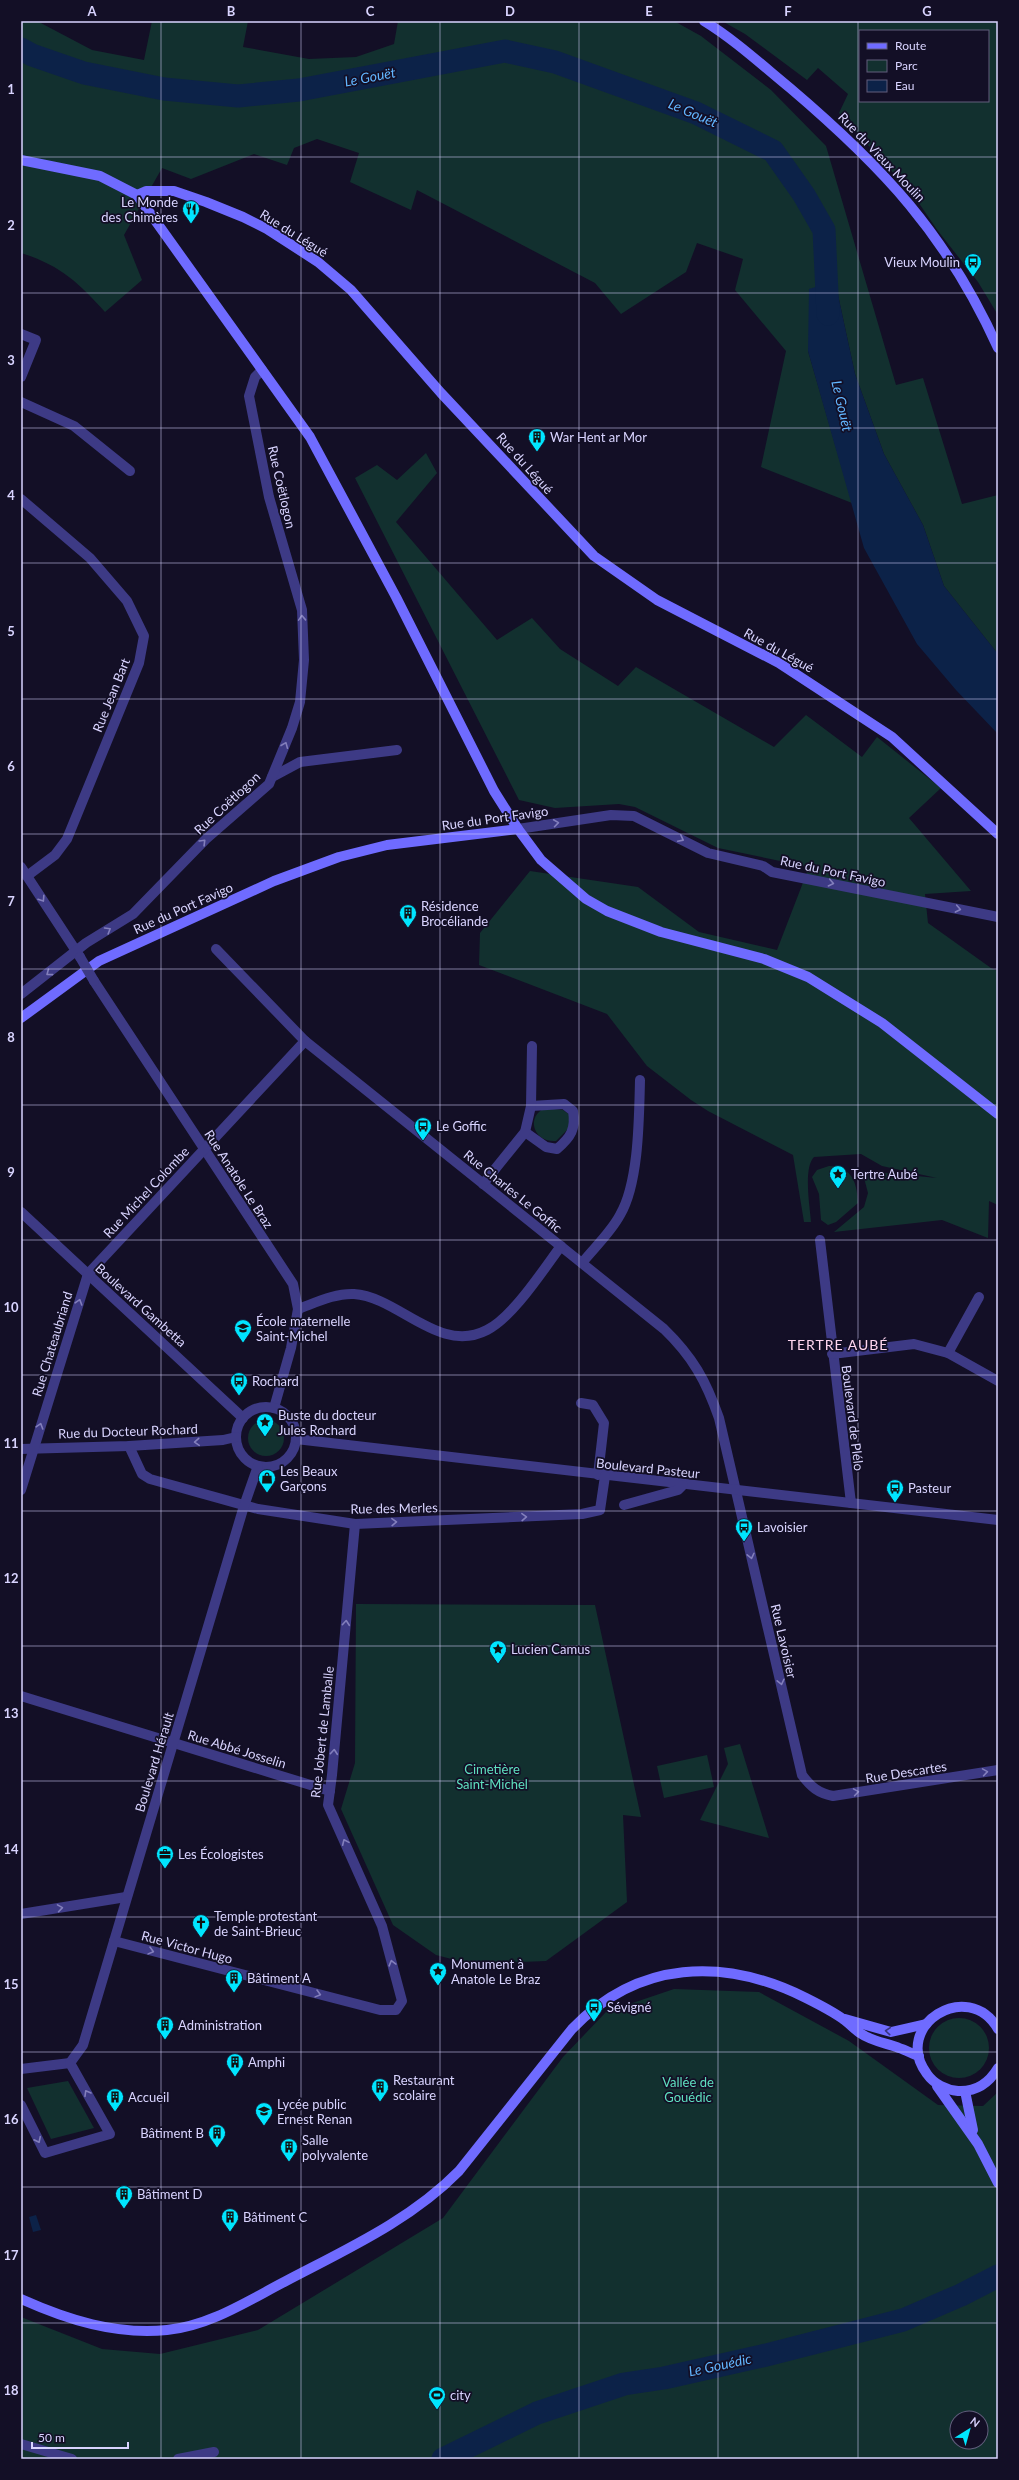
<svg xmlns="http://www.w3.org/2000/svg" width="1019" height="2480" font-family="Lato,sans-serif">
<rect width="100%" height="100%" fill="#130f26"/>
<!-- green -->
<g fill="#12302f" fill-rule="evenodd">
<path d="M21,21H37L92,50L144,60L152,21H248L243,47L309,59L356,57L394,44L398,21H674L701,36L771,90L826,146L896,385L923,378L962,504L998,495V654L944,586L923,525L884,454L855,374L835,281L808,351L852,503L761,467L786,351L735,290L743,259L697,243L686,272L621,314L595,283L417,190L411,210L350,182L359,153L317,139L294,148L287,165L254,154L191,179L162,168L124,235L142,280L105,312C79,283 60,265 21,253Z"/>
<path d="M722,21H998V315L978,282L938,231L914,196L839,113L848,94L818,68L807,80L745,34ZM860,31H988V101H860Z"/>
<path d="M426,453L437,473L396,522L497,640L532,618L560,649L618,686L636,667L774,747L806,715L862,757L877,737L941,788L909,818L971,891L925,894L928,923L991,968L998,971V1205L989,1201L988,1238L942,1220L834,1232L864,1207L868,1193L863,1174L866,1171L937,1178L882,1166L861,1154L814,1157C803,1168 810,1207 811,1222H804L793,1155L708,1111L691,1100L647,1066L607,1014L479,965L480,933L530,871L638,887L699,932L777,950L809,867L718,848L635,807L619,804L555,808L519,800L355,478L377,465L397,480Z"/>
<path d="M545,1108L563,1110L570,1115V1127L556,1141C534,1143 525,1117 545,1108Z"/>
<path d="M829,1166C852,1167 857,1182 858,1203L836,1222L828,1225L821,1220L819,1194L812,1177L817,1170Z"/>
<circle cx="266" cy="1438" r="18"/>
<polygon points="356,1604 595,1605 641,1817 623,1815 627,1902 546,1961 471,1964 436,1955 393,1925 341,1809 355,1763"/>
<polygon points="740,1744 769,1838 700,1820 728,1764 724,1748"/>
<polygon points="707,1755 714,1787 664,1798 657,1766"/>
<path d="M674,1989L759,1992L849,2041L938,2105L983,2106L998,2092V2459H21V2317L102,2349L160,2354L258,2330L443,2218L563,2057L606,2012ZM957,2418H981V2442H957Z"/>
<circle cx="959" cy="2048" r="30"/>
<polygon points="68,2081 94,2128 51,2139 27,2088"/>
</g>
<!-- water -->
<g fill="#0c2248">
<polygon points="835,281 855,374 884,454 923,525 944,586 998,654 998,734 956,690 917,644 864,548 808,351 809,289"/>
<polygon points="36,2215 41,2230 33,2232 29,2217"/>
</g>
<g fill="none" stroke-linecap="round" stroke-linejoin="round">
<!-- river -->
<g stroke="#0c2248" stroke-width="23">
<polyline points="21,49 32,55 84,73 164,89 238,96 299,90 505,51 555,62 696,113 773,151 804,195 824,230 828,314"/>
<polyline points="443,2459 537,2413 624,2384 664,2378 762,2356 903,2320 961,2295 998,2276"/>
</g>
<!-- street -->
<g stroke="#3d3a85" stroke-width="10">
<polyline points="21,334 36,340 21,377"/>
<polyline points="21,402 74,426 130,471"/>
<polyline points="21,499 90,558 127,601 144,636 139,663 67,839 55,855 27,876"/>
<polyline points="272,777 300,762 397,750"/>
<polyline points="518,829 611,815 634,816 708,853 763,866 772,872 998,917"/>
<polyline points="21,867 80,957"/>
<path d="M216,949L305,1041L664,1329C693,1357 706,1381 719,1418L802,1775C811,1787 818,1793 833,1796L998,1770"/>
<polyline points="94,981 293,1284 298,1309 291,1348 274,1408"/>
<polyline points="21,994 86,943 133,914 206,839 269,784 292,728 300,702 304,660 302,610 269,497 249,396 255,377 262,370"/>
<path d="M525,1132L546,1147L557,1149C571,1137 576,1129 573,1111L564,1104L531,1106"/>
<polyline points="483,1184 525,1132 531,1106 532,1046"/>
<polyline points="21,1212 243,1418"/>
<polyline points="820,1240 851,1503"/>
<path d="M582,1263C594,1248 611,1232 620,1215C639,1183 639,1118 640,1080"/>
<path d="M298,1309C315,1303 335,1293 354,1294C399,1297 439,1355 487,1330C513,1317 543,1270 561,1246"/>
<polyline points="948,1353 979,1297"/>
<polyline points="832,1354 914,1344 948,1353 998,1381"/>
<polyline points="581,1403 593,1405 604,1423 598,1475"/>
<circle cx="266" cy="1437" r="30"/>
<polyline points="296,1439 998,1520"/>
<polyline points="129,1446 142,1474 150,1479 258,1509 355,1524 582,1514 600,1510 605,1476"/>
<polyline points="21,1449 129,1446 223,1440 236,1437"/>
<polyline points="21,1490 88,1274 305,1041"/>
<polyline points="624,1505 678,1490 683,1485"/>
<polyline points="21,1696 330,1791"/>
<polyline points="21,1914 126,1897"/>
<polyline points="114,1941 380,2010 396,2010 402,2001 382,1926 328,1805 332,1775 355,1524"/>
<polyline points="70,2063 83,2045 244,1506 258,1466"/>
<polyline points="21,2069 70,2063"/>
<polyline points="21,2105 45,2153 110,2134 70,2063"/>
<polyline points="21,2444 72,2459"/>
<polyline points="178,2459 214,2452"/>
</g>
<!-- secondary -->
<g stroke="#6f6bff" stroke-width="10">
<path d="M704,21C735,40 762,65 790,88C883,167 947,235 998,348"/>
<polyline points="21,160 100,176 137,195 310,437 396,597 494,791 518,829 541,860 586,899 607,911 661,932 764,959 808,977 882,1023 998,1114"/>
<polyline points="137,195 146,191 174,191 206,202 243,217 267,229 318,262 351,290 441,393 594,556 657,600 779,663 892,737 998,834"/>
<polyline points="21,1018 99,961 274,881 339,857 387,845 518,829"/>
<polyline points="845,2019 891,2032 926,2024"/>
<path d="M998,2029C968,1977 891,2026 927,2074C934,2084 946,2090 958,2091C976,2092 989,2083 998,2068"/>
<polyline points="937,2086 978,2144 998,2183"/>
<polyline points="965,2091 973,2130"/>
<path d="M21,2299C68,2320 115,2335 167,2330C210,2326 249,2300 286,2281C347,2249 411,2220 459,2171L572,2029C638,1960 724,1957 806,1998C818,2004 832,2011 843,2019C849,2023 854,2029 860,2033C871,2041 886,2043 899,2048C906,2050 912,2054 919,2056"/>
</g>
<!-- street-bridge -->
<polyline stroke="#3d3a85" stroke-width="10" points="80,957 94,981"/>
</g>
<!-- one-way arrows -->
<defs><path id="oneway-chevron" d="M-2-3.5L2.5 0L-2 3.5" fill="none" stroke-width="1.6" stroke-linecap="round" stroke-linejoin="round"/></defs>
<g stroke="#837fbc">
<use href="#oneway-chevron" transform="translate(302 618) rotate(-92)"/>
<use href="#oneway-chevron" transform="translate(285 745) rotate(-68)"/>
<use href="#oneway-chevron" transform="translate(556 823) rotate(-8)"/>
<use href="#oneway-chevron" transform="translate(681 839) rotate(27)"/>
<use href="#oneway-chevron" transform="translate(203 842) rotate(-45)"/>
<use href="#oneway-chevron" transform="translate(831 883) rotate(12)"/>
<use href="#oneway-chevron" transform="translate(42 899) rotate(57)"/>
<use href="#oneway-chevron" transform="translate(958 909) rotate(11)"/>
<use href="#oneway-chevron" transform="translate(108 930) rotate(-31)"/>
<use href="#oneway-chevron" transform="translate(49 973) rotate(143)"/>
<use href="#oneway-chevron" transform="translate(79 1302) rotate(-73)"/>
<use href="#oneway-chevron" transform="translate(40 1426) rotate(-73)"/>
<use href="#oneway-chevron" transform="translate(197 1442) rotate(176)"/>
<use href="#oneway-chevron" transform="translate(524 1517) rotate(-2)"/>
<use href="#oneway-chevron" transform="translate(394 1522) rotate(-2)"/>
<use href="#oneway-chevron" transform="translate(751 1556) rotate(77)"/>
<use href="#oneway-chevron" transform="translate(346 1623) rotate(-85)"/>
<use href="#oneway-chevron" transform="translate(781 1682) rotate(77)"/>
<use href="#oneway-chevron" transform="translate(334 1752) rotate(-85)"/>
<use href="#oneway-chevron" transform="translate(985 1772) rotate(-9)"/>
<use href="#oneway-chevron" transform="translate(856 1792) rotate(-9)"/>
<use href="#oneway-chevron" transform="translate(345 1842) rotate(-114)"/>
<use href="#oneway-chevron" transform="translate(60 1908) rotate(-9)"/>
<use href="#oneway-chevron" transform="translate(151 1951) rotate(15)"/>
<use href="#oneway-chevron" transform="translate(392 1963) rotate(-105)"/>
<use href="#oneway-chevron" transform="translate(318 1994) rotate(15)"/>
<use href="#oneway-chevron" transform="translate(87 2093) rotate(-120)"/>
<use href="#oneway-chevron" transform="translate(38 2140) rotate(64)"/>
</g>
<use stroke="#38347d" href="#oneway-chevron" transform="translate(888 2031) rotate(-175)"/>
<!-- grid -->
<path fill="none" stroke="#d9d4ff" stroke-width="1" stroke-opacity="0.55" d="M161,21V2459M301,21V2459M440,21V2459M579,21V2459M718,21V2459M858,21V2459M21,157H998M21,293H998M21,428H998M21,563H998M21,699H998M21,834H998M21,969H998M21,1105H998M21,1240H998M21,1375H998M21,1511H998M21,1646H998M21,1781H998M21,1917H998M21,2052H998M21,2187H998M21,2323H998"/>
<!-- icons -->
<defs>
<g id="restaurant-pin" transform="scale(0.9)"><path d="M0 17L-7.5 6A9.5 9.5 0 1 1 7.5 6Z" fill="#00e5ff" stroke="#130f26"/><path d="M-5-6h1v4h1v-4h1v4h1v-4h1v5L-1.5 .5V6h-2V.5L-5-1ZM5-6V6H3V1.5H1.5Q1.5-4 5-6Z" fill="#111"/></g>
<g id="bus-pin" transform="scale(0.9)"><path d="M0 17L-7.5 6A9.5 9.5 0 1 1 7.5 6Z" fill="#00e5ff" stroke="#130f26"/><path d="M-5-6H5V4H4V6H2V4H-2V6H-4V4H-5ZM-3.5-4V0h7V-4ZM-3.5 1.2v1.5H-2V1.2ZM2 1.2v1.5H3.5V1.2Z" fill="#111"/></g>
<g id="building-pin" transform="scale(0.9)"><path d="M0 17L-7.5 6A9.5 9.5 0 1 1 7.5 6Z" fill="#00e5ff" stroke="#130f26"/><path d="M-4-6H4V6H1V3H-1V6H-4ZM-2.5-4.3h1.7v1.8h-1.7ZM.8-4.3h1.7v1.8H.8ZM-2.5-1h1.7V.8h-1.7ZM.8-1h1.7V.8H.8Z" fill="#111"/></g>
<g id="sight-pin" transform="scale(0.9)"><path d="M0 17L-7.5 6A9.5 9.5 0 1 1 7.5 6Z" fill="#00e5ff" stroke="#130f26"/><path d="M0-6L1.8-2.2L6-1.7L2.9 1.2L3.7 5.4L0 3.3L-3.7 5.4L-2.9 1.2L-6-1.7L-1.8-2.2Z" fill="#111"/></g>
<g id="school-pin" transform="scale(0.9)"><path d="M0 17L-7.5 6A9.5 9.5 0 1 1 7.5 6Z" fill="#00e5ff" stroke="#130f26"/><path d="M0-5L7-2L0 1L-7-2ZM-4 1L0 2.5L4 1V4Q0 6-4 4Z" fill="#111"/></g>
<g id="shop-pin" transform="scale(0.9)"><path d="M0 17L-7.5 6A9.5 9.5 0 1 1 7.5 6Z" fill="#00e5ff" stroke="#130f26"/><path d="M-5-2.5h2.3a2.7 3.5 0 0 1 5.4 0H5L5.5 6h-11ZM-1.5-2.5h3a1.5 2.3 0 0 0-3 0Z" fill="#111"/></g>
<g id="office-pin" transform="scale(0.9)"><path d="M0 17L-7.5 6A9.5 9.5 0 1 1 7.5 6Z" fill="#00e5ff" stroke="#130f26"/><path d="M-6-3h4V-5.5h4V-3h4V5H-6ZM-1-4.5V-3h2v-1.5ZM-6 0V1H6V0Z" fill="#111"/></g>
<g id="church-pin" transform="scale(0.9)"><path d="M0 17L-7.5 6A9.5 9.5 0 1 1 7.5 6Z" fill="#00e5ff" stroke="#130f26"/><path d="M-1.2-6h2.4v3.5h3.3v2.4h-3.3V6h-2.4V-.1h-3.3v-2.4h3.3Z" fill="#111"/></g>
<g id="stadium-pin" transform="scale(0.9)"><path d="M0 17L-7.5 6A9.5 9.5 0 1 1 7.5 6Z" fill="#00e5ff" stroke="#130f26"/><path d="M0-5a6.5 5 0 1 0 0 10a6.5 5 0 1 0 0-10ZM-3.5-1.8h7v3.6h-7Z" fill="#111"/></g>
</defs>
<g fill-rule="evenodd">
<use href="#restaurant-pin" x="191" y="209"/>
<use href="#bus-pin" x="973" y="262"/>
<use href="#building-pin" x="537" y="437"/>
<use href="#building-pin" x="408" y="913"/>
<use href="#bus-pin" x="423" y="1126"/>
<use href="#sight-pin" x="838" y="1174"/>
<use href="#school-pin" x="243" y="1328"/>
<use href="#bus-pin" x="239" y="1381"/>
<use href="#sight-pin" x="265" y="1422"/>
<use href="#shop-pin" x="267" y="1478"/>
<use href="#bus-pin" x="895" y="1488"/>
<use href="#bus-pin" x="744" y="1527"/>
<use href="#sight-pin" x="498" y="1649"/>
<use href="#office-pin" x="165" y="1854"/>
<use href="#church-pin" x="201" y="1923"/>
<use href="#sight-pin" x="438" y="1971"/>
<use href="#building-pin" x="234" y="1978"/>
<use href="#bus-pin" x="594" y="2007"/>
<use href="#building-pin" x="165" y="2025"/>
<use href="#building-pin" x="235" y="2062"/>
<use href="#building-pin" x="380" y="2087"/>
<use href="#building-pin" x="115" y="2097"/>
<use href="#school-pin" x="264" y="2111"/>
<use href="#building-pin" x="217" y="2133"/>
<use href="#building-pin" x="289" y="2147"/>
<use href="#building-pin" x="124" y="2194"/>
<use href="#building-pin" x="230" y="2217"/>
<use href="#stadium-pin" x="437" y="2395"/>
</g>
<g text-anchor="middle" stroke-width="3.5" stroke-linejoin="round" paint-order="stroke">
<!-- street labels -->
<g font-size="13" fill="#d9d4ff" stroke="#130f26">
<text transform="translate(882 157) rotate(46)" y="5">Rue du Vieux Moulin</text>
<text transform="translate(294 233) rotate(32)" y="5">Rue du Légué</text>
<text transform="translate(525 463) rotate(48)" y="5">Rue du Légué</text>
<text transform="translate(282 487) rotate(77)" y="5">Rue Coëtlogon</text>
<text transform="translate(779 650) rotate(29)" y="5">Rue du Légué</text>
<text transform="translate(111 695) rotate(-68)" y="5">Rue Jean Bart</text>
<text transform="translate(227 803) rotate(-43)" y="5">Rue Coëtlogon</text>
<text transform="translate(495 818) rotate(-8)" y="5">Rue du Port Favigo</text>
<text transform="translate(833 871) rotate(12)" y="5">Rue du Port Favigo</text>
<text transform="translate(183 908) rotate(-24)" y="5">Rue du Port Favigo</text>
<text transform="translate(239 1179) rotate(57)" y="5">Rue Anatole Le Braz</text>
<text transform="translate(513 1191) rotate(39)" y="5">Rue Charles Le Goffic</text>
<text transform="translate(146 1192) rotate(-47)" y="5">Rue Michel Colombe</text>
<text transform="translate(141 1305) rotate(42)" y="5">Boulevard Gambetta</text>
<text transform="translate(52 1344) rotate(-73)" y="5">Rue Chateaubriand</text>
<text transform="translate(853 1418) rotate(83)" y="5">Boulevard de Plélo</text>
<text transform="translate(128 1431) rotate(-2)" y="5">Rue du Docteur Rochard</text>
<text transform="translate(648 1468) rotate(6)" y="5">Boulevard Pasteur</text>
<text transform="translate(394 1508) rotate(-1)" y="5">Rue des Merles</text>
<text transform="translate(784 1641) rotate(77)" y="5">Rue Lavoisier</text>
<text transform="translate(322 1732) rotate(-84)" y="5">Rue Jobert de Lamballe</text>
<text transform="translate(237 1749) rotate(17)" y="5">Rue Abbé Josselin</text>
<text transform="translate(154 1762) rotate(-73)" y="5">Boulevard Hérault</text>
<text transform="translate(906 1772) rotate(-9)" y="5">Rue Descartes</text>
<text transform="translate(187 1947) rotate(15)" y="5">Rue Victor Hugo</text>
</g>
<!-- poi labels -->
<g font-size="13" fill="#d9d4ff" stroke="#130f26" text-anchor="start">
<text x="178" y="207" text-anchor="end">Le Monde<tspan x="178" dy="15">des Chimères</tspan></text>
<text x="960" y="267" text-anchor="end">Vieux Moulin</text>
<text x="550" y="442">War Hent ar Mor</text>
<text x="421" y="911">Résidence<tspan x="421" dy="15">Brocéliande</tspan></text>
<text x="436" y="1131">Le Goffic</text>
<text x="851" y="1179">Tertre Aubé</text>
<text x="256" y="1326">École maternelle<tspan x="256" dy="15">Saint-Michel</tspan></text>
<text x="252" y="1386">Rochard</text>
<text x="278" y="1420">Buste du docteur<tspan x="278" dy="15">Jules Rochard</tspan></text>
<text x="280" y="1476">Les Beaux<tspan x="280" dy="15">Garçons</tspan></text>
<text x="908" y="1493">Pasteur</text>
<text x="757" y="1532">Lavoisier</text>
<text x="511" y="1654">Lucien Camus</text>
<text x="178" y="1859">Les Écologistes</text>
<text x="214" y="1921">Temple protestant<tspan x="214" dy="15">de Saint-Brieuc</tspan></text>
<text x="451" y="1969">Monument à<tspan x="451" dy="15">Anatole Le Braz</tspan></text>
<text x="247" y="1983">Bâtiment A</text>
<text x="607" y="2012">Sévigné</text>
<text x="178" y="2030">Administration</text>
<text x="248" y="2067">Amphi</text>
<text x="393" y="2085">Restaurant<tspan x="393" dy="15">scolaire</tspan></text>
<text x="128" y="2102">Accueil</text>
<text x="277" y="2109">Lycée public<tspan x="277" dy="15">Ernest Renan</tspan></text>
<text x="204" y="2138" text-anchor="end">Bâtiment B</text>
<text x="302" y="2145">Salle<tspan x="302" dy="15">polyvalente</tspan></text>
<text x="137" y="2199">Bâtiment D</text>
<text x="243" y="2222">Bâtiment C</text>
<text x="450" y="2400">city</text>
</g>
<!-- park labels -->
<g font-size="13" fill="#5fe0c0" stroke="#130f26">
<text x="492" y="1774">Cimetière<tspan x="492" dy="15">Saint-Michel</tspan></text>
<text x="688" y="2087">Vallée de<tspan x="688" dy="15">Gouédic</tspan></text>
</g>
<!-- water labels -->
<g font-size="14" font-style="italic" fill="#62b6ff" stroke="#130f26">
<text transform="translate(370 77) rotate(-11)" y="5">Le Gouët</text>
<text transform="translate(693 113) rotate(23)" y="5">Le Gouët</text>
<text transform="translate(842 406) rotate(77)" y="5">Le Gouët</text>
<text transform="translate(720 2365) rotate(-12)" y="5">Le Gouédic</text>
</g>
<!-- neighbourhood labels -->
<g font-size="14" letter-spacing="1" fill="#ffd6f0" stroke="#130f26">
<text x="838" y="1350">TERTRE AUBÉ</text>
</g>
</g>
<!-- border -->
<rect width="1019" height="2480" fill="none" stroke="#130f26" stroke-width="44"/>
<!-- legend -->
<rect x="859" y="30" width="130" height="72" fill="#130f26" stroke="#625e7d"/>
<rect x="867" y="43" width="20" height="6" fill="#6f6bff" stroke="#625e7d"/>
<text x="895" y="50" font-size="12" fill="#d9d4ff">Route</text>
<rect x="867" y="60" width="20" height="12" fill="#12302f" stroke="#625e7d"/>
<text x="895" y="70" font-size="12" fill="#d9d4ff">Parc</text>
<rect x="867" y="80" width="20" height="12" fill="#0c2248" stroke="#625e7d"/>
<text x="895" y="90" font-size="12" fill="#d9d4ff">Eau</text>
<!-- north arrow -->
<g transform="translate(969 2430) rotate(37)"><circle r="19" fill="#130f26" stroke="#625e7d"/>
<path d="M0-3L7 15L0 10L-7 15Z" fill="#00e5ff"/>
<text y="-6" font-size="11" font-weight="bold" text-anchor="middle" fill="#d9d4ff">N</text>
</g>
<!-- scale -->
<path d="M32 2442v6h96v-6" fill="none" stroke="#d9d4ff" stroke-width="2"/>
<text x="38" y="2442" font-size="12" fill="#d9d4ff" stroke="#130f26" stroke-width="3" paint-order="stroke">50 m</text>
<rect x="22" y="22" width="975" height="2436" fill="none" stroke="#d9d4ff" stroke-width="1.5"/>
<g font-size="13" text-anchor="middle" font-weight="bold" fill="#d9d4ff">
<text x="92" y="16">A</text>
<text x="231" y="16">B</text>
<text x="370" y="16">C</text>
<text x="510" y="16">D</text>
<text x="649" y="16">E</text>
<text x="788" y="16">F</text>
<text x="927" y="16">G</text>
<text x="11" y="94">1</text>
<text x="11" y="230">2</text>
<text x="11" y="365">3</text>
<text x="11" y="500">4</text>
<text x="11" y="636">5</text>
<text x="11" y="771">6</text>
<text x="11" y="906">7</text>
<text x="11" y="1042">8</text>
<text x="11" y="1177">9</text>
<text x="11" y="1312">10</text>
<text x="11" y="1448">11</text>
<text x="11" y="1583">12</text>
<text x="11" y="1718">13</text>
<text x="11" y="1854">14</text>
<text x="11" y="1989">15</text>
<text x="11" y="2124">16</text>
<text x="11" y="2260">17</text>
<text x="11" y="2395">18</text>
</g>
</svg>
